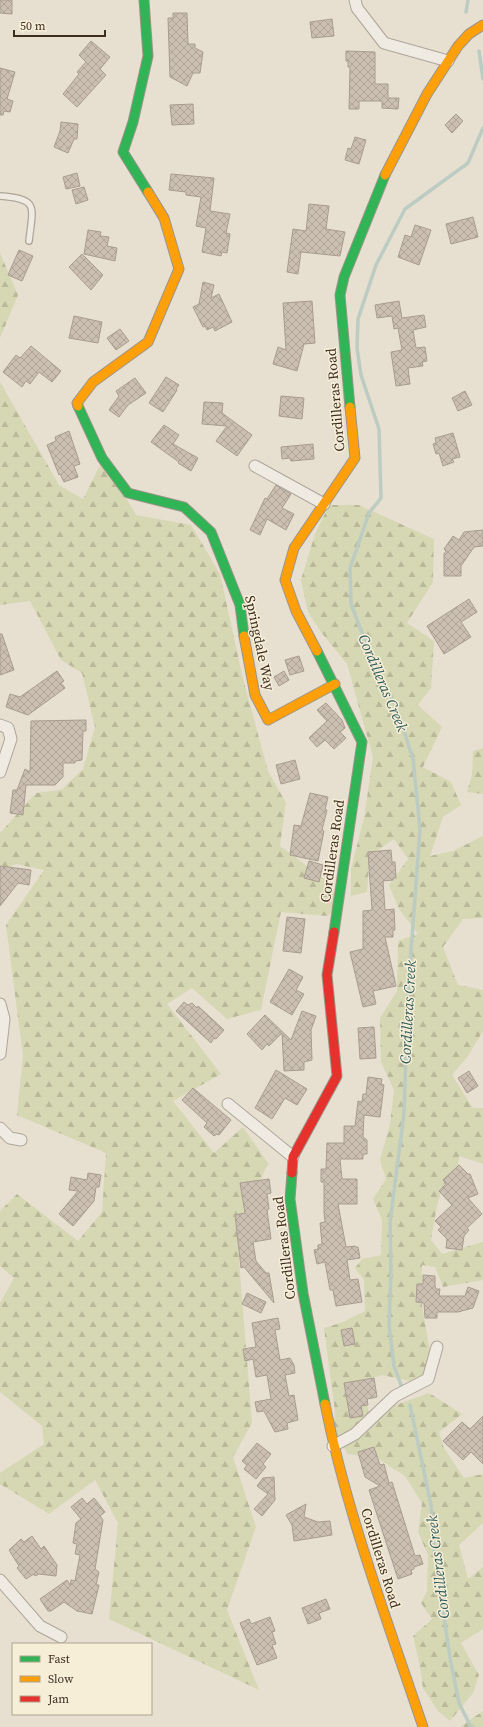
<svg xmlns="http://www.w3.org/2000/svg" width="483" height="1727" font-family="'Source Serif 4',serif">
<defs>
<pattern id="forest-firs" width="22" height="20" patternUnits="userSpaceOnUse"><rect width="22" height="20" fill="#d6d7b3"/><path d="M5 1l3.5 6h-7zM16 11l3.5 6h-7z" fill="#b9b99a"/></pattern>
<pattern id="building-cross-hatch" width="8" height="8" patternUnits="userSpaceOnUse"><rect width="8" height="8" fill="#cbbfb2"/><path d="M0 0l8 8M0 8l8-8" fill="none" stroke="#afa499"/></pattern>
</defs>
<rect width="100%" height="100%" fill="#e7e0d1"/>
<!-- forest -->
<g fill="url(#forest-firs)">
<polygon points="0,253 18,295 0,338"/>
<polygon points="0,382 59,485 83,499 103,459 136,515 191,525 220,574 243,679 268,771 286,803 280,846 327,881 341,904 327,916 281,912 261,1010 227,1019 192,988 167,1004 221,1074 173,1101 214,1153 243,1127 268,1163 254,1194 238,1248 252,1423 233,1457 256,1527 227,1610 259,1690 109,1619 118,1523 95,1480 49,1514 0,1484 0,1473 44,1444 42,1426 0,1392 0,1303 14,1278 0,1266 0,1211 17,1194 78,1241 102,1212 106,1153 17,1115 23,1056 6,925 44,870 16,864 0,872 0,833 36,793 61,790 83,769 95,727 82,673 61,660 30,601 0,605"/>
<polygon points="329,505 359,505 434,539 433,582 407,623 434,641 431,688 418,705 442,727 423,767 451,782 461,805 443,817 430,856 453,851 483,836 483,918 463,919 443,947 458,985 483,990 483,1031 468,1056 452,1075 473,1108 483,1108 483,1164 459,1156 457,1176 443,1185 437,1206 431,1240 442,1254 483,1242 483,1280 443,1287 435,1267 422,1265 422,1306 431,1357 428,1377 410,1381 382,1375 358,1383 373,1421 390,1407 429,1393 462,1414 439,1432 444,1448 464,1478 483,1474 483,1523 459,1545 468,1579 483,1567 483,1629 461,1643 479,1675 473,1693 450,1721 438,1711 423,1688 419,1661 413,1636 432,1619 421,1603 427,1591 428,1555 418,1532 422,1503 405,1476 377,1458 348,1454 333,1430 335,1412 324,1328 343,1322 365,1311 364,1280 355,1268 362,1259 381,1255 382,1220 373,1199 386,1179 380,1160 390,1124 394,1090 381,1062 380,1018 397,991 398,941 418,934 399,909 389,885 408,859 394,839 370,856 367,892 351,896 351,869 364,818 373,757 347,664 321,632 308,612 301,580 315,534"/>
<polygon points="483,748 483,794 467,792 472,775 473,751"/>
<polygon points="483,1711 483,1727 460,1727"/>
</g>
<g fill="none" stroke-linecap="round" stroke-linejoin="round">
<!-- stream -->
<g stroke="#bcccc2" stroke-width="3.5">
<polyline points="466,12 468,0"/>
<polyline points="479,51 483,79"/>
<polyline points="401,1385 394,1366 389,1326 391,1271 390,1222 404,1113 408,992 420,829 413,759 396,706 376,669 351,604 350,568 369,513 381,498 379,429 361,375 357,348 358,319 376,265 405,209 468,163 483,128"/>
<polyline points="410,1405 431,1505 434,1548 450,1658 459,1703 470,1725 473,1727"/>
</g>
</g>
<!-- building -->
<g fill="url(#building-cross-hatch)" stroke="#a89c90">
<polygon points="0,0 12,0 12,14 0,13"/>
<polygon points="173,13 187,13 188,44 195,44 195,48 203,52 200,73 193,73 187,86 170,77 168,18 173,18"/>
<polygon points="332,19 334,36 312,38 310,22"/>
<polygon points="91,41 110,57 100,69 106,75 77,107 63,94 79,74 77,72 86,62 79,55"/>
<polygon points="346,51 375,52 375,84 388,84 388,98 399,98 398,109 382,108 382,101 359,101 359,109 349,109 350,67 348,67 348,61 346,61"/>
<polygon points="0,68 15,72 7,99 13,101 10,112 4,111 3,115 0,115"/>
<polygon points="193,104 194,124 172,125 170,105"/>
<polygon points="456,114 463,121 452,133 445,125"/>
<polygon points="61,122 78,124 77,139 74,139 68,153 54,147 60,131"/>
<polygon points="355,137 366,140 359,164 345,160 348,148 351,149"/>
<polygon points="77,173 80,186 66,189 63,177"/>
<polygon points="171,174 214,178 210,211 230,214 226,233 230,234 227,253 222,252 221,256 202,252 206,228 196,226 201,197 186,195 186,192 169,190"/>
<polygon points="84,187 88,200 76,204 72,190"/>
<polygon points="309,204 329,206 326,229 345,232 340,256 301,252 298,274 287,272 293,229 306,231"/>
<polygon points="473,217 478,237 451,244 446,224"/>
<polygon points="415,225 431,230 419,265 398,257 405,235 411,237"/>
<polygon points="88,230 101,232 100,236 109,237 107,246 117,248 115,261 84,254"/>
<polygon points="19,250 33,256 22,281 8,275"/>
<polygon points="82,254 103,275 91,290 69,267"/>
<polygon points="203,282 214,285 211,298 219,294 232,322 215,331 213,327 207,330 205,326 203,327 193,307 199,304"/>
<polygon points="312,301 315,343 304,344 297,371 273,364 278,347 286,350 283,303"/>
<polygon points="399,301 402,318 424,315 426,327 413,330 416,348 425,347 427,361 422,362 423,366 408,368 410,384 396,386 391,352 402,350 398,328 394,329 392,316 377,318 375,305"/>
<polygon points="74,316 102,322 98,343 69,338"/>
<polygon points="120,329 129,341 116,350 107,338"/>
<polygon points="31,346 61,371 52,382 39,372 30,384 26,381 22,387 3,372 16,355 20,358"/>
<polygon points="166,377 179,385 176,389 177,390 163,412 149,403"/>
<polygon points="135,378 146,393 128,405 119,417 109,410 119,396 116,391"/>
<polygon points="465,391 472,405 458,411 452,398"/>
<polygon points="281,396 304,398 302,419 279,416"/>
<polygon points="204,402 223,403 222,413 252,435 237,456 216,441 227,426 202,424"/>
<polygon points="164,425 179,435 173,444 198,458 191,471 178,463 179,462 151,442"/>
<polygon points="69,431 80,464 74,466 78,477 64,482 60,474 59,475 47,445 56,441 55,437"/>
<polygon points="453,433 460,457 452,459 454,462 443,466 439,453 436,454 433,444 436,443 435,438"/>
<polygon points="313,444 314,459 291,461 290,458 282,459 281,447"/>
<polygon points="276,485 291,494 282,508 294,514 286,530 267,519 260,535 250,530 265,498 267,499"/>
<polygon points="483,530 483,546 474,547 461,566 461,576 444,576 444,554 446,551 444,549 453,536 459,540 464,532"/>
<polygon points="469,599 477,612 461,622 471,637 444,654 427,626"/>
<polygon points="0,634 2,634 14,670 0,675"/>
<polygon points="299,656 304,671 290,675 285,660"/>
<polygon points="57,671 64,681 61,683 65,688 28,715 6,707 10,694 20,697"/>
<polygon points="284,671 289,680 279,686 274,677"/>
<polygon points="326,703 342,720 345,728 340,732 346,738 334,749 325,740 317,747 309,738 327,721 317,710"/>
<polygon points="86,720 86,731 83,731 82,760 75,761 75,763 63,763 63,777 55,785 26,785 23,815 10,813 13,790 17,790 25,769 30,772 31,721"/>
<polygon points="295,760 300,779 281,784 276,765"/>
<polygon points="310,793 328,797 325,810 327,810 322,830 324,831 318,861 290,855 294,825 301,826"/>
<polygon points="391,850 392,862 395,862 396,878 393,878 393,880 383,881 385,910 394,909 395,930 393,930 393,937 385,937 396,986 373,991 376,1004 363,1007 350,952 363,949 363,911 372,910 368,852"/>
<polygon points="309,861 323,865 319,882 304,878"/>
<polygon points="0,866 31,870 29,885 18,883 0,906"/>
<polygon points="287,917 305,919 301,953 283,951"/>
<polygon points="289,969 303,977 296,990 304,994 292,1015 270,1002"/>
<polygon points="184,1002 188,1005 192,1003 197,1008 198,1006 224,1030 216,1039 214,1038 211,1043 176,1011"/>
<polygon points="302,1011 316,1016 311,1030 312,1060 304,1062 304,1070 284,1071 282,1033 269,1046 267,1044 262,1050 247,1034 265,1015 291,1040"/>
<polygon points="374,1027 376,1058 360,1059 358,1028"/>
<polygon points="276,1070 307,1089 297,1105 285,1098 272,1119 255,1108"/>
<polygon points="469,1071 478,1086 467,1093 458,1078"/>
<polygon points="368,1077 382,1079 381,1084 384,1085 380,1117 364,1115 363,1137 367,1140 367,1154 363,1154 363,1159 340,1159 342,1179 357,1179 357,1204 338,1204 346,1247 355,1246 355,1247 358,1247 360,1258 347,1260 350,1280 358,1279 362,1302 336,1306 333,1290 330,1290 325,1262 317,1264 314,1250 318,1249 318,1245 322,1244 320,1223 325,1222 324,1212 324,1182 321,1182 321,1169 326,1169 327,1143 344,1143 344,1126 355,1126 358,1101 362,1102 363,1094 366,1094"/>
<polygon points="193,1088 231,1120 219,1135 217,1134 214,1136 204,1127 207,1123 206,1122 182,1100"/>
<polygon points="459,1165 468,1174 470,1174 478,1194 468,1198 482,1214 467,1228 469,1230 464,1236 462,1250 446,1248 447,1239 438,1230 441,1227 435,1221 452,1205 439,1191 446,1184 443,1180"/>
<polygon points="88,1173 101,1175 99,1187 96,1187 94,1201 73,1226 59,1214 78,1191 69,1190 71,1177 87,1180"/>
<polygon points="269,1179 271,1193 267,1194 269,1209 267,1210 271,1239 253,1242 256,1261 266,1273 269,1273 274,1303 244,1267 241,1268 235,1215 245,1213 240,1183"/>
<polygon points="423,1275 435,1276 435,1286 436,1289 440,1289 439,1296 465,1296 468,1287 479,1291 473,1308 458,1312 437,1312 437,1318 425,1318 424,1303 416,1302 417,1284 423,1284"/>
<polygon points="247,1293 266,1302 261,1313 242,1304"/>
<polygon points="278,1318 280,1329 275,1330 280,1360 290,1358 294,1365 295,1373 285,1375 289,1396 294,1395 298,1420 287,1423 288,1429 275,1432 264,1411 257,1412 255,1402 271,1399 267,1375 256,1377 253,1359 245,1361 243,1349 256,1347 252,1323"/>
<polygon points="352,1328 355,1344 344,1346 341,1330"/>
<polygon points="374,1378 377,1397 367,1399 368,1405 361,1406 363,1416 350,1418 344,1383"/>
<polygon points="483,1416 483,1464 471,1452 463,1460 443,1441 462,1422 470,1429"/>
<polygon points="257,1443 271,1454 263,1464 266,1467 256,1479 244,1469 247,1465 242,1461"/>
<polygon points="374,1447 380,1465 384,1464 389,1483 392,1482 415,1556 420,1555 423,1564 414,1567 414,1569 411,1570 412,1574 398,1579 369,1490 380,1486 365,1477 358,1452"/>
<polygon points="274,1477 275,1500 262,1516 254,1509 268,1494 257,1486 263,1478"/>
<polygon points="82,1498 87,1504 94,1498 105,1512 100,1516 103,1520 95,1569 99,1572 96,1585 99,1585 92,1614 77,1611 64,1602 51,1611 48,1611 40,1599 67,1580 70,1585 71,1580 75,1581 80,1555 75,1554 77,1544 73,1543 76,1523 81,1519 71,1507"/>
<polygon points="306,1504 304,1517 318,1522 330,1521 332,1535 294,1541 292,1525 286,1515"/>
<polygon points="32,1536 41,1549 44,1546 57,1565 56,1576 39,1574 35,1576 34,1574 26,1579 17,1568 19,1566 9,1550 21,1539 24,1542"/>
<polygon points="326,1599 330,1609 319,1613 321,1619 308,1624 302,1608"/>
<polygon points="270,1617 275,1631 272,1632 276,1644 272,1645 277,1658 257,1665 240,1623 249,1619 251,1624"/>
</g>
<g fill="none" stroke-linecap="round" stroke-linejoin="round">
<!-- lane casing -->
<g stroke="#ada599" stroke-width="8">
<path id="lane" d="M0,196C39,199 33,206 29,241"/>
</g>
<!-- street casing -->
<g stroke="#ada599" stroke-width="13">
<g id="street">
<polyline points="355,0 357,8 384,43 448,61"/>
<polyline points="255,466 324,504"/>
<polyline points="0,725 8,728 11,739 0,772"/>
<polyline points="0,1004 4,1019 0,1054"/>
<polyline points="228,1104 293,1157"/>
<polyline points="0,1128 10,1138 21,1140"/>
<polyline points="333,1446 355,1434 395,1396 428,1379 437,1347"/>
<polyline points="0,1580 40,1626 61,1637"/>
</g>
</g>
<!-- fast casing -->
<g stroke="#9c958a" stroke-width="11">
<g id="fast">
<polyline points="144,0 148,56 133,122 123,152 148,192"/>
<polyline points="78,406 102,458 128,493 184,507 211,532 240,605 244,636"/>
<polyline points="350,407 340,295 344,277 385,175"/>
<polyline points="317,651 362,742 334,932"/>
<polyline points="292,1173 290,1199 303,1293 325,1404"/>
</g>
</g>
<!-- slow casing -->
<g stroke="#9c958a" stroke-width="11">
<g id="slow">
<polyline points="385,175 427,94 458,46 469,34 483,25"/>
<polyline points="78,406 77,403 93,382 148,342 179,269 164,218 148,192"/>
<polyline points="244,636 255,695 268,720 335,684"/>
<polyline points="317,651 296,611 285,580 294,548 355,458 350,407"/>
<path d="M325,1404C347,1514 387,1620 423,1727"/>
</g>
</g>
<!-- jam casing -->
<g stroke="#9c958a" stroke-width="11">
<polyline id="jam" points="292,1173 293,1157 337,1076 327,975 334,932"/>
</g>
<!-- lane -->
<use href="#lane" stroke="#efebe3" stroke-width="5.5"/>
<!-- street -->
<use href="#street" stroke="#efebe3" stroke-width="11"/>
<!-- fast -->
<use href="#fast" stroke="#30b455" stroke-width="9"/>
<!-- slow -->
<use href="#slow" stroke="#ff9f0a" stroke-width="9"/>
<!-- jam -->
<use href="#jam" stroke="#e5322d" stroke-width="9"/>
</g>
<g text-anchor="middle" stroke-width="3" stroke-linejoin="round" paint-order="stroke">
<!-- street labels -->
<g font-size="14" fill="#3d2e20" stroke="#f7eed8">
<text transform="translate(335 400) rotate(-95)" y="5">Cordilleras Road</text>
<text transform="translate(260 643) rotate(78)" y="5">Springdale Way</text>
<text transform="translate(332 851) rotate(-82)" y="5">Cordilleras Road</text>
<text transform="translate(284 1248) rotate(-97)" y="5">Cordilleras Road</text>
<text transform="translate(381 1558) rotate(73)" y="5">Cordilleras Road</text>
</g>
<!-- water labels -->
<g font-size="15" font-style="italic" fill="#2f5d5a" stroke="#f7eed8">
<text transform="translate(383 683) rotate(67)" y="5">Cordilleras Creek</text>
<text transform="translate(408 1012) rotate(-87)" y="5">Cordilleras Creek</text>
<text transform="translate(438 1567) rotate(-97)" y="5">Cordilleras Creek</text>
</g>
</g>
<!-- legend -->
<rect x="12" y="1643" width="140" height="72" fill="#f7eed8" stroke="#ada18e"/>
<rect x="20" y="1656" width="20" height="6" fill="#30b455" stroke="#ada18e"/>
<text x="48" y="1663" font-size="12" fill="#3d2e20">Fast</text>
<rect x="20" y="1676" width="20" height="6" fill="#ff9f0a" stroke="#ada18e"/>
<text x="48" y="1683" font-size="12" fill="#3d2e20">Slow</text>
<rect x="20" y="1696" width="20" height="6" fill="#e5322d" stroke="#ada18e"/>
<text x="48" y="1703" font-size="12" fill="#3d2e20">Jam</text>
<!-- scale -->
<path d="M14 30v6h91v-6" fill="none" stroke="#3d2e20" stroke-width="2"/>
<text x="20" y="30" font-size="12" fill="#3d2e20" stroke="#f7eed8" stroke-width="3" paint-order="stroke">50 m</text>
</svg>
